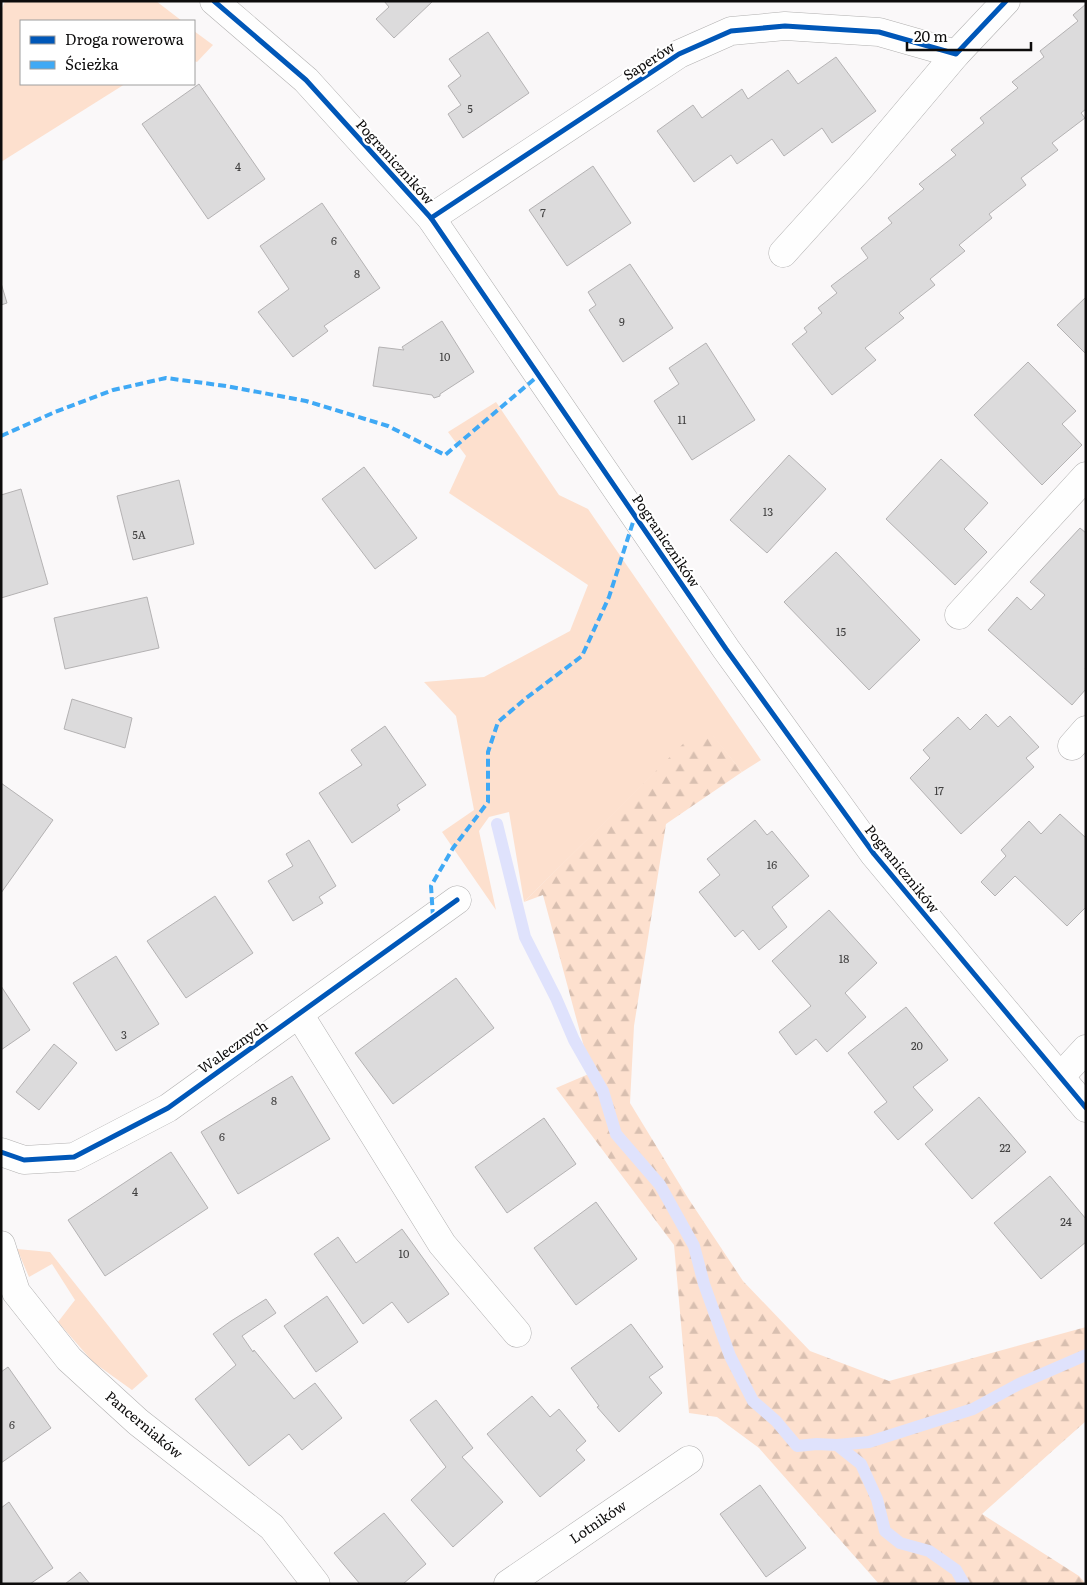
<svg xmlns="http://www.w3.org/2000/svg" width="1087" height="1585" font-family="Literata,serif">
<defs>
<pattern id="forest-firs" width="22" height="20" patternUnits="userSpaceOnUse" patternTransform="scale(1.25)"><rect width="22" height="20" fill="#fde0ce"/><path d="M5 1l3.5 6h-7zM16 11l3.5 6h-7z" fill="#d8bfb0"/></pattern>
</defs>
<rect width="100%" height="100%" fill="#faf8f9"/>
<!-- grass -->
<g fill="#fde0ce">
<polygon points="5,1 156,1 182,21 21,21 21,84 125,84 1,162 1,11"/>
<polygon points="194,31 213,45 197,62 194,61"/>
<polygon points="496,402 559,495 588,509 761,760 742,772 712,735 688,740 524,902 509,812 489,817 479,831 496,910 442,832 474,810 456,716 424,682 484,677 570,631 588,585 449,493 466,456 448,432"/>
<polygon points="17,1249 50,1252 148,1376 132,1390 93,1362 58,1322 75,1300 52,1264 29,1277"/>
</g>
<!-- forest -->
<polygon fill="url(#forest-firs)" points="712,734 742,772 666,824 634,1026 630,1103 688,1198 743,1281 810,1351 889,1381 1086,1327 1086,1421 982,1514 1079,1576 1086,1584 879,1584 759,1448 717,1417 689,1413 674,1245 556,1088 591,1073 543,895 524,902 688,739"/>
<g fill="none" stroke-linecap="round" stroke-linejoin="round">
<!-- stream -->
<g stroke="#dfe2fc" stroke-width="12">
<polyline points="497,824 525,937 556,998 574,1040 603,1091 616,1134 660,1185 694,1246 704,1284 730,1356 753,1401 776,1421 797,1446 817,1444 837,1445 861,1464 877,1499 885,1531 900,1543 929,1551 956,1570 964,1584"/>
<polyline points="837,1445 869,1442 973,1409 1019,1384 1086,1355"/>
</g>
</g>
<!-- building -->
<g fill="#dcdbdc" stroke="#b4b2b3">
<polygon points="384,1 433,1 394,38 376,19 389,7"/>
<polygon points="1086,4 1086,109 1081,113 1085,118 1052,143 1058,150 1021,178 1026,185 989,214 992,218 959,245 965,251 930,279 935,285 899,313 904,318 865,348 876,360 832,395 792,344 807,332 804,328 822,313 818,308 837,293 831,286 868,258 861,248 892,223 888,218 924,189 919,184 956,155 951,150 984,123 980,118 1018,88 1012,82 1044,57 1040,51 1078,21 1073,15"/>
<polygon points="488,32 529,93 463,138 448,114 461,105 448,86 461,76 449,59"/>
<polygon points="836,57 876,111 832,143 822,128 784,156 772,139 737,164 731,155 694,182 657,131 693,105 702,118 742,89 748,99 788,70 798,84"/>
<polygon points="199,84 265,179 208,219 142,124"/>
<polygon points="593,166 631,223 567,266 529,210"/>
<polygon points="322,203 380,288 324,326 328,331 293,357 258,312 289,289 260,246"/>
<polygon points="630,264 673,328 623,362 589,310 596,305 588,292"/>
<polygon points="1,283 7,303 1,305"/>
<polygon points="1086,297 1086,354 1057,325"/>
<polygon points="442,321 474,372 440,394 440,396 434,398 432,395 373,386 379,347 404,350 402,347"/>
<polygon points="706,343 755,420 692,460 654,401 679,384 669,368"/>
<polygon points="1028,362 1076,411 1062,424 1082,445 1042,485 974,415"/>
<polygon points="789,455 826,489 767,553 730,520"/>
<polygon points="941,459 988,503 964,529 987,552 955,585 886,519"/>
<polygon points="364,467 417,538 375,569 322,499"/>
<polygon points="179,480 194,544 133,560 117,496"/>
<polygon points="21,489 48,584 1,598 1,495"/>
<polygon points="1080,528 1086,533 1086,667 1085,669 1086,670 1086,689 1072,705 988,630 1017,597 1031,610 1045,595 1030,582"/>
<polygon points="836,552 920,640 869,690 784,602"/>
<polygon points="147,597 159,648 65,669 54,618"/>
<polygon points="72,699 132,718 125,748 64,729"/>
<polygon points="986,714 998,727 1010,716 1039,747 1026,758 1034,767 961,834 910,778 930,758 923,750 958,717 970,730"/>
<polygon points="385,726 426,785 397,805 400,810 352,843 319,793 362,765 351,750"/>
<polygon points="1,783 53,820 1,893"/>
<polygon points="1060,814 1086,838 1086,907 1067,926 1015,876 995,896 981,882 1006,856 1001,850 1029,821 1041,834"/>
<polygon points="755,820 767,835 772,831 809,876 772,907 787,927 759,950 743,930 735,937 699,892 720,875 707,859"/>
<polygon points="309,840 336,886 319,897 323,903 293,921 268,881 293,866 286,854"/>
<polygon points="215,896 253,953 186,998 147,941"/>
<polygon points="829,910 877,963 845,993 866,1017 827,1052 816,1039 796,1055 779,1032 811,1006 772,961"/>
<polygon points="116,956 159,1024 116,1051 73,983"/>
<polygon points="456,978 494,1028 393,1104 355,1053"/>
<polygon points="1,986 30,1030 1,1050"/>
<polygon points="906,1007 948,1060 913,1087 933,1110 898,1140 874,1112 887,1102 848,1053"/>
<polygon points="54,1044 77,1063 39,1110 16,1092"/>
<polygon points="292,1076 330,1139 238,1194 201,1132"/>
<polygon points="979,1097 1026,1152 972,1199 925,1144"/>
<polygon points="544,1118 576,1164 507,1213 475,1167"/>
<polygon points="171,1152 208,1208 105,1276 68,1220"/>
<polygon points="1050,1176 1086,1219 1086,1242 1041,1279 994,1223"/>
<polygon points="596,1202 637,1259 576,1305 534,1248"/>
<polygon points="402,1229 449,1294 408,1323 392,1302 363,1324 314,1254 338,1237 356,1263"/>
<polygon points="327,1296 358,1342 316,1372 284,1326"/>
<polygon points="266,1299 276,1313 242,1336 253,1352 254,1350 294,1399 315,1383 342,1418 302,1450 289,1434 249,1466 195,1399 236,1365 213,1334 231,1321"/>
<polygon points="631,1324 663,1367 649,1377 662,1393 619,1432 597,1407 599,1406 571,1368"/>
<polygon points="8,1367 51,1428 1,1463 1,1372"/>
<polygon points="532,1396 550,1417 559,1409 586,1441 576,1450 585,1460 540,1497 487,1434"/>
<polygon points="436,1400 473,1448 462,1457 503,1502 453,1547 411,1500 446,1467 410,1420"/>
<polygon points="760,1485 806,1548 766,1577 720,1514"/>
<polygon points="9,1502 53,1568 30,1584 1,1584 1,1508"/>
<polygon points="384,1513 426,1564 403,1584 360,1584 334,1553"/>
<polygon points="80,1572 90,1584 65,1584"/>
</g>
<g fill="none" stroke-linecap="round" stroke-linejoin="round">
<!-- minor casing -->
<g stroke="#b1b0b0" stroke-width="29">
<g id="minor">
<polyline points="214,1 306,80 431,218 726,649 874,854 1086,1108"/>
<polyline points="431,218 679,54 731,31 785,26 879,32 956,54 1006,1"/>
<polyline points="783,253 859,169 956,54"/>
<polyline points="959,615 1086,476"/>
<polyline points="1072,746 1086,730"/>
<polyline points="299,1014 442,1244 517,1333"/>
<polyline points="1060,1077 1086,1049"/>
<polyline points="1,1152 24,1160 74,1157 168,1108 457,900"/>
<polyline points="1,1245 16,1292 69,1359 138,1422 272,1527 316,1584"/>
<polyline points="508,1584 689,1460"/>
</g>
</g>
<!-- minor -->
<use href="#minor" stroke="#fefefe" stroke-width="28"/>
<!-- quiet -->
<g stroke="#3fa9f5" stroke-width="4" stroke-dasharray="8 4" stroke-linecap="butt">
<polyline points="1,436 55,412 113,390 166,378 226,386 306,401 388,426 445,455 539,375"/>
<polyline points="433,917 431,886 453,848 488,802 488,752 498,722 525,699 582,656 609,597 635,516"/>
</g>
<!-- cycleway casing -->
<g stroke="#fff" stroke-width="8">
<g id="cycleway">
<polyline points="214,1 306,80 431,218 726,649 874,854 1086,1108"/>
<polyline points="431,218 679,54 731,31 785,26 879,32 956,54 1006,1"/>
<polyline points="1,1152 24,1160 74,1157 168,1108 457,900"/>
</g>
</g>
<!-- cycleway -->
<use href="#cycleway" stroke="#0057b8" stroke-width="5"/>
</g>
<g text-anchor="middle" stroke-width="4.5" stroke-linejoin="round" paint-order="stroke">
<!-- number labels -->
<g font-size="11" fill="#414040">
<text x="470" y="113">5</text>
<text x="238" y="171">4</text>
<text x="543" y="217">7</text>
<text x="334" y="245">6</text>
<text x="357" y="278">8</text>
<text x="622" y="326">9</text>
<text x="445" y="361">10</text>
<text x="682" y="424">11</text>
<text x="768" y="516">13</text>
<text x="139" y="539">5A</text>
<text x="841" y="636">15</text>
<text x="939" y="795">17</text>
<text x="772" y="869">16</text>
<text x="844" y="963">18</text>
<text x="124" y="1039">3</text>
<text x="917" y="1050">20</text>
<text x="274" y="1105">8</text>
<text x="222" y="1141">6</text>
<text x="1005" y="1152">22</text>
<text x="135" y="1196">4</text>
<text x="1066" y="1226">24</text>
<text x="404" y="1258">10</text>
<text x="12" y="1429">6</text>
</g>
<!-- street labels -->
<g font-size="14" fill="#0d0c0c" stroke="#fff">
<text transform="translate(649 61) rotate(-33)" y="5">Saperów</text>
<text transform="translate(395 162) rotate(48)" y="5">Pograniczników</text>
<text transform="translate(666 541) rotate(56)" y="5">Pograniczników</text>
<text transform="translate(902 869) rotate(51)" y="5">Pograniczników</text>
<text transform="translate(233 1047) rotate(-35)" y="5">Walecznych</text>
<text transform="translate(144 1425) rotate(40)" y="5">Pancerniaków</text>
<text transform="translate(598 1522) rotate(-34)" y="5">Lotników</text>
</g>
</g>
<!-- border -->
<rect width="1087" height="1585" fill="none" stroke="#0d0c0c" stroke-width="5"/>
<!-- legend -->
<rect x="20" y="20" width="175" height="65" fill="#ffffff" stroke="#9e9e9e"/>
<rect x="30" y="36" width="25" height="8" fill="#0057b8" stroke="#9e9e9e"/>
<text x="65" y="45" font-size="15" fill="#0d0c0c">Droga rowerowa</text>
<rect x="30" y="61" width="25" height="8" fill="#3fa9f5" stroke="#9e9e9e"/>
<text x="65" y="70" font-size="15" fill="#0d0c0c">Ścieżka</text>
<!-- scale -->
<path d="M907 42v8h124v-8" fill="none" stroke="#0d0c0c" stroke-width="2.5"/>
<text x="914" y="42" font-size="15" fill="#0d0c0c" stroke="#ffffff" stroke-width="4" paint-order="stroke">20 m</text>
</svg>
